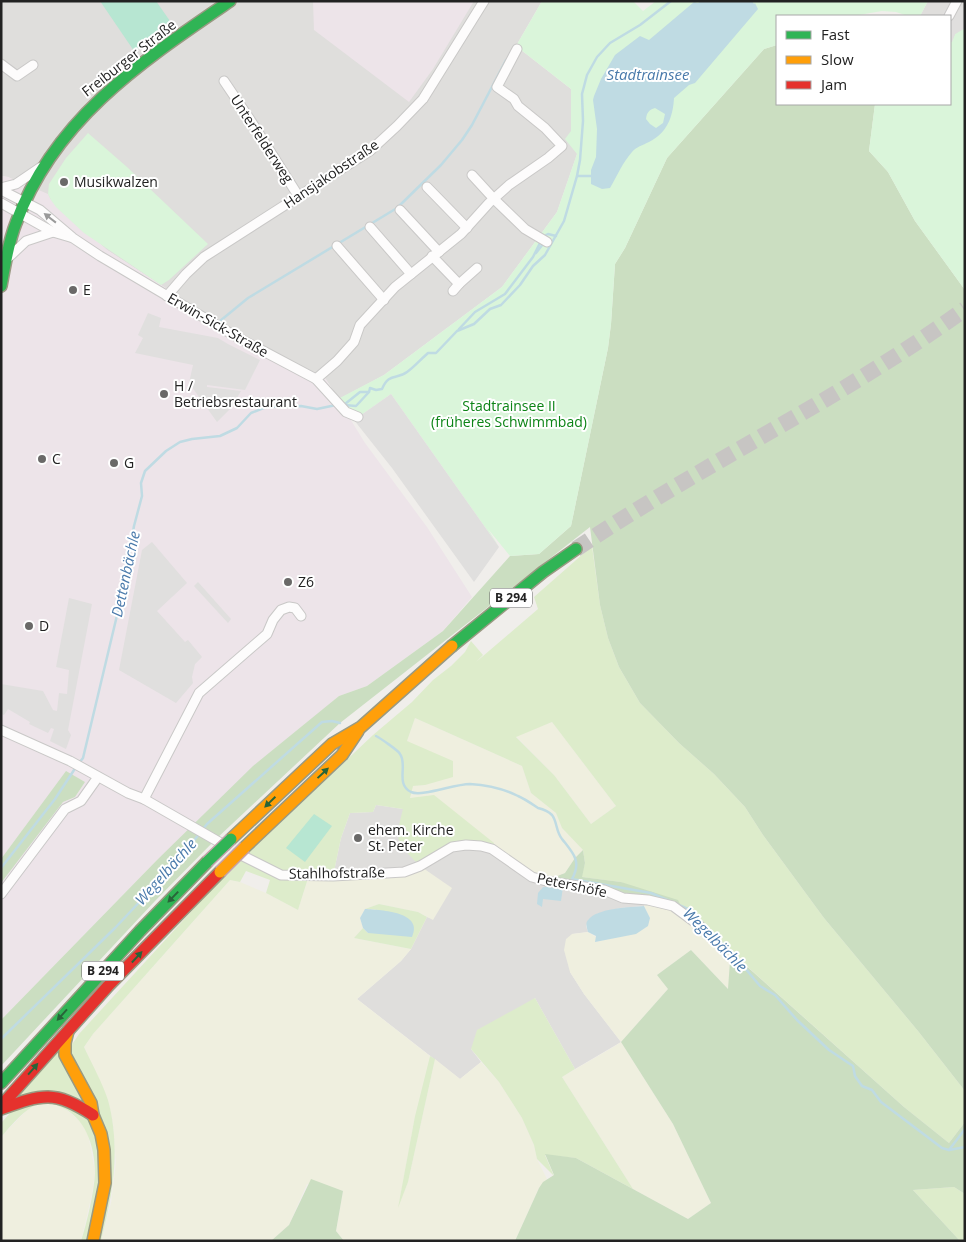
<svg xmlns="http://www.w3.org/2000/svg" width="966" height="1242" font-family="'Open Sans',sans-serif">
<rect width="100%" height="100%" fill="#f0eeeb"/>
<!-- residential -->
<g fill="#dfdedc">
<polygon points="1,1 542,1 516,46 571,89 571,131 577,154 557,212 502,287 384,375 339,399 325,378 221,324 107,250 51,200 8,177 1,176"/>
<polygon points="928,1 965,1 965,28 950,42 950,16 920,16"/>
<polygon points="376,805 403,809 466,845 648,900 644,906 620,908 597,914 589,919 586,926 588,932 572,934 570,972 584,994 621,1042 575,1069 535,998 471,1049 481,1062 460,1079 357,999 401,961 411,949 427,917 433,919 436,878 420,866 333,876 341,838 350,813 373,812"/>
</g>
<!-- industrial -->
<g fill="#ede4e9">
<polygon points="313,1 474,1 433,69 409,102 314,30"/>
<polygon points="1,176 8,177 48,194 51,200 107,250 221,324 325,378 365,443 427,527 472,597 443,631 367,686 339,696 157,860 1,1020 1,883 63,802 75,797 85,782 66,772 1,859"/>
</g>
<!-- farmland -->
<g fill="#efefdf">
<polygon points="415,718 522,766 531,793 556,813 562,828 583,850 575,858 565,873 546,881 410,799 412,786 425,785 407,741"/>
<polygon points="552,722 616,806 591,824 554,775 516,736"/>
<polygon points="420,866 452,888 433,920 418,912 379,904 365,909 360,918 363,928 354,938 411,949 401,961 357,999 430,1056 415,1116 399,1204 408,1182 435,1059 460,1079 481,1062 499,1082 522,1118 534,1145 537,1159 547,1179 539,1188 515,1241 344,1241 336,1231 343,1191 307,1184 289,1225 271,1241 101,1241 111,1203 116,1163 115,1148 113,1124 108,1100 84,1047 93,1034 230,880 240,882 266,893 298,910 309,875"/>
<polygon points="648,900 661,902 704,926 734,955 730,961 729,990 691,950 657,975 668,989 621,1042 673,1124 711,1203 688,1219 633,1189 562,1077 615,1046 621,1042 584,994 570,972 564,950 566,939 572,934 588,932 596,937 596,942 620,936 650,918 644,906"/>
<polygon points="41,1104 51,1104 64,1108 80,1121 88,1134 95,1172 92,1194 81,1241 1,1241 1,1137 26,1111 33,1107"/>
</g>
<!-- grass -->
<g fill="#ddeccb" fill-rule="evenodd">
<path d="M592,546L600,605L608,638L619,667L640,703L679,743L714,774L745,807L763,835L824,918L918,1031L965,1091V1122L949,1143L904,1107L721,943L704,926H700L621,882L581,877L585,863L583,850L562,828L556,813L531,793L522,766L415,718L407,741L453,761V777L425,785L413,786L410,798L434,795L494,843L492,849L466,845L420,866C396,841 394,844 403,809L376,805L373,812L350,813L341,838L333,876L309,875L298,910L266,893L270,880L246,871L240,882L230,880L93,1034L84,1047C92,1064 102,1082 108,1100C121,1148 113,1194 101,1241H81C87,1222 94,1193 95,1173C95,1146 85,1115 58,1106C50,1103 40,1103 32,1107C20,1114 10,1127 1,1137V1123L12,1111L20,1095L58,1052L73,1043L79,1034L223,877L373,735L412,702L433,680L451,666L465,652L471,641L483,655L476,662L538,609L534,597ZM552,722L616,806L591,824L554,775L516,737Z"/>
<polygon points="379,904 418,912 427,917 411,949 354,938 363,928 368,933 379,910 365,909"/>
<polygon points="535,998 575,1069 562,1077 633,1189 576,1158 545,1155 554,1176 537,1159 534,1145 522,1118 499,1082 471,1049 477,1030"/>
<polygon points="430,1056 435,1059 408,1182 398,1208 415,1116"/>
<polygon points="954,1187 965,1194 965,1241 960,1241 913,1190"/>
</g>
<!-- forest -->
<g fill="#cbdec1">
<polygon points="777,45 777,104 875,104 869,151 888,172 915,221 965,290 965,1091 918,1031 824,918 763,835 745,807 714,774 679,743 640,703 619,667 608,638 600,605 590,527 340,723 215,840 155,901 1,1066 1,1020 157,860 253,766 339,696 367,686 443,631 510,556 539,554 571,526 608,348 611,324 615,264 625,248 667,158 764,49"/>
<polygon points="66,771 85,782 75,797 63,802 1,883 1,859"/>
<polygon points="583,850 585,863 582,877 621,882 678,900 681,906 678,908 546,881 565,873 575,858"/>
<polygon points="691,950 728,989 730,961 734,955 904,1107 949,1143 965,1122 965,1194 954,1187 913,1190 960,1241 515,1241 539,1188 543,1182 554,1175 545,1154 576,1158 688,1219 711,1203 673,1124 621,1042 668,989 657,975"/>
<polygon points="311,1179 343,1191 336,1231 344,1241 271,1241 289,1225"/>
</g>
<!-- park -->
<g fill="#daf5da">
<polygon points="542,1 633,1 643,11 656,1 928,1 920,16 908,16 896,12 882,11 853,16 777,16 777,45 764,49 667,158 625,248 615,264 611,324 608,348 571,526 539,554 510,556 488,529 499,547 391,394 354,420 336,400 384,375 502,287 557,212 577,154 565,139 571,131 571,89 516,46"/>
<polygon points="965,28 965,290 915,221 888,172 869,151 875,104 950,104 950,42 952,41 955,34"/>
<polygon points="88,133 127,167 208,244 169,280 161,285 84,233 56,207 51,200 48,194 49,184 66,158"/>
</g>
<!-- pitch -->
<g fill="#b7e6d2">
<polygon points="100,1 156,1 170,21 134,51"/>
<polygon points="314,814 332,826 305,862 286,848"/>
</g>
<!-- parking -->
<g fill="#e0dfde">
<polygon points="948,6 958,10 960,6 965,9 965,28 955,34 952,42 950,42 950,16 940,16"/>
<polygon points="148,313 161,318 159,327 218,338 228,344 260,360 245,390 207,385 207,387 241,391 231,408 217,422 189,383 193,365 135,353 143,338 138,335"/>
<polygon points="391,394 499,547 474,582 392,468 354,420"/>
<polygon points="152,542 187,583 157,611 185,642 188,640 202,657 195,664 192,677 193,683 176,703 119,670 142,550"/>
<polygon points="198,582 231,619 228,623 194,586"/>
<polygon points="69,598 92,604 68,730 71,735 66,749 50,741 54,729 51,728 48,733 29,724 30,722 8,709 4,715 1,714 1,684 43,691 53,710 57,711 59,693 67,694 69,670 56,667"/>
</g>
<!-- water -->
<g fill="#bfdbe3" fill-rule="evenodd">
<path d="M701,1H752L754,4L755,3L758,9L695,83L689,85L674,98C673,117 667,133 649,142C643,145 636,147 632,152C623,162 617,176 610,188L602,189L591,184V170L596,157L597,129L593,100L594,96L601,79L615,55L640,36L649,40L694,2L698,3ZM655,108L665,114L663,123L656,128L650,124L646,119C647,112 649,110 655,108Z"/>
<polygon points="543,887 563,887 561,901 543,899 542,907 537,904 538,893"/>
<path d="M644,906L650,918L648,926L636,934L595,942L596,936L588,932C587,928 585,923 588,920C597,908 630,907 644,906Z"/>
<path d="M365,909C382,910 424,912 412,937L368,933L363,928L360,918Z"/>
</g>
<g fill="none" stroke-linecap="round" stroke-linejoin="round">
<!-- stream -->
<g stroke="#bfdbe3" stroke-width="2.5">
<polyline points="577,176 591,176"/>
<polyline points="546,235 548,234 556,236"/>
<polyline points="536,253 543,244"/>
<polyline points="220,321 248,298 397,208 441,165 462,140 472,125 506,60"/>
<polyline points="459,329 475,312 505,294 533,257 540,243"/>
<polyline points="345,404 360,392 369,392"/>
<path d="M344,405L356,406L369,392L370,388L376,390L382,389C389,372 397,380 407,372C414,367 421,359 428,353H436L457,331L474,324L490,309L501,305L520,285L533,266L545,255L564,221L577,176L580,160L583,121L582,94L587,75L597,57L610,43L640,25L671,1"/>
<path d="M376,736C380,738 399,751 400,754C408,765 395,784 411,792C422,797 454,784 470,784C486,785 504,789 518,796C525,799 532,804 538,808C542,809 549,812 552,815C557,821 556,832 562,839C573,853 582,861 572,879L651,893L688,909L699,920"/>
<polyline points="79,763 83,758 124,586 134,526 142,496 141,483 145,471 166,451 180,442 192,439 220,436 237,428 251,413 266,407 301,406 317,409 336,405"/>
<polyline points="1,868 55,799 76,767"/>
<polyline points="702,924 734,955 760,986 775,995 797,1020 829,1050 853,1066 855,1076 862,1086 872,1090 881,1102 942,1148 949,1150 965,1147"/>
<polyline points="1,1039 115,928 177,862 207,824 322,722 332,721 340,723"/>
<polyline points="949,1150 965,1129"/>
</g>
<!-- highway-tunnel -->
<path stroke="#c7c5c3" stroke-width="16" stroke-dasharray="16 8" stroke-linecap="butt" d="M576,549C702,464 841,399 965,309"/>
<!-- street casing -->
<g stroke="#c9c8c7" stroke-width="11">
<g id="street">
<polyline points="949,16 957,1"/>
<polyline points="1,64 17,76 33,65"/>
<polyline points="224,81 249,118 299,197"/>
<polyline points="472,175 494,199 525,229 547,242"/>
<polyline points="427,187 467,228"/>
<polyline points="1,188 16,184 41,167"/>
<polyline points="1,190 40,210 73,238 100,256 235,336 316,379 346,412 358,417"/>
<polyline points="1,203 53,232 70,237"/>
<polyline points="400,210 439,252"/>
<polyline points="370,227 411,274"/>
<polyline points="337,246 384,300"/>
<polyline points="432,256 459,284 453,291"/>
<polyline points="7,259 26,241 53,232"/>
<polyline points="459,284 477,268"/>
<polyline points="167,296 186,274 204,257 371,150 397,126 423,99 484,1"/>
<polyline points="316,379 337,361 354,342 360,325 395,287 461,234 489,203 509,185 548,158 562,146 545,128 518,106 514,99 497,87 517,49"/>
<polyline points="1,730 70,761 128,793 144,799 226,846"/>
<polyline points="144,799 199,693 267,634 273,620 281,610 289,607 295,608 301,616"/>
<polyline points="237,853 281,875 333,876 404,872 420,866 452,847 466,845 481,846 492,849 532,877 546,881 604,890 623,898 648,900 673,906 700,926"/>
<polyline points="1,894 65,809 81,801 98,777"/>
</g>
</g>
<!-- fast casing -->
<g stroke="#999a82" stroke-width="14">
<g id="fast">
<path d="M1,286C5,265 8,243 16,223C54,119 142,61 230,1"/>
<polyline points="452,646 543,572 576,549"/>
<polyline points="1,1083 140,931 207,862"/>
</g>
</g>
<!-- slow casing -->
<g stroke="#999a82" stroke-width="14">
<g id="slow">
<polyline points="231,839 332,744 361,727 452,646"/>
<polyline points="245,847 342,755 358,731"/>
<polyline points="68,1031 65,1043 65,1055 91,1103 93,1115 101,1134 104,1150 105,1183 93,1241"/>
</g>
</g>
<!-- jam casing -->
<g stroke="#999a82" stroke-width="14">
<g id="jam">
<polyline points="1,1106 108,986 220,872"/>
<path d="M1,1109C43,1094 54,1090 93,1115"/>
</g>
</g>
<!-- street -->
<use href="#street" stroke="#fdfcfc" stroke-width="9"/>
<!-- fast -->
<use href="#fast" stroke="#30b455" stroke-width="11"/>
<!-- slow -->
<use href="#slow" stroke="#ff9f0a" stroke-width="11"/>
<!-- jam -->
<use href="#jam" stroke="#e5322d" stroke-width="11"/>
<!-- fast-bridge casing -->
<g stroke="#c5a2ac" stroke-width="14" stroke-linecap="butt">
<polyline id="fast-bridge" points="207,862 231,839"/>
</g>
<!-- slow-bridge casing -->
<g stroke="#c5a2ac" stroke-width="14" stroke-linecap="butt">
<polyline id="slow-bridge" points="220,872 245,847"/>
</g>
<!-- fast-bridge -->
<use href="#fast-bridge" stroke="#30b455" stroke-width="11"/>
<!-- slow-bridge -->
<use href="#slow-bridge" stroke="#ff9f0a" stroke-width="11"/>
</g>
<!-- one-way arrows -->
<defs><path id="oneway-solid" d="M-6-.8H1V-3.2L6.5 0L1 3.2V.8H-6Z" transform="scale(1.25)"/></defs>
<use fill="#9a9a9a" href="#oneway-solid" transform="translate(50 218) rotate(-142)"/>
<g fill="#286439">
<use href="#oneway-solid" transform="translate(323 773) rotate(-43)"/>
<use href="#oneway-solid" transform="translate(270 802) rotate(136)"/>
<use href="#oneway-solid" transform="translate(173 897) rotate(134)"/>
<use href="#oneway-solid" transform="translate(137 957) rotate(-47)"/>
<use href="#oneway-solid" transform="translate(62 1015) rotate(132)"/>
<use href="#oneway-solid" transform="translate(33 1069) rotate(-49)"/>
</g>
<!-- markers -->
<g fill="#6a6968" stroke="#fff" stroke-width="2">
<circle cx="64" cy="182" r="5"/>
<circle cx="73" cy="290" r="5"/>
<circle cx="164" cy="394" r="5"/>
<circle cx="42" cy="459" r="5"/>
<circle cx="114" cy="463" r="5"/>
<circle cx="288" cy="582" r="5"/>
<circle cx="29" cy="626" r="5"/>
<circle cx="358" cy="838" r="5"/>
</g>
<g text-anchor="middle" stroke-width="4" stroke-linejoin="round" paint-order="stroke">
<!-- shield labels -->
<g fill="#fff" stroke="#646464" stroke-width="1">
<rect x="490" y="588.5" width="42" height="19" rx="4"/>
<rect x="82" y="961.5" width="42" height="19" rx="4"/>
</g>
<g font-size="12" font-weight="bold" fill="#222">
<text x="511" y="602">B 294</text>
<text x="103" y="975">B 294</text>
</g>
<!-- street labels -->
<g font-size="14" fill="#222" stroke="#fff">
<text transform="translate(129 58) rotate(-38)" y="5">Freiburger Straße</text>
<text transform="translate(262 139) rotate(57)" y="5">Unterfelderweg</text>
<text transform="translate(331 174) rotate(-34)" y="5">Hansjakobstraße</text>
<text transform="translate(218 325) rotate(30)" y="5">Erwin-Sick-Straße</text>
<text transform="translate(337 873) rotate(-1)" y="5">Stahlhofstraße</text>
<text transform="translate(572 885) rotate(12)" y="5">Petershöfe</text>
</g>
<!-- poi labels -->
<g font-size="14" fill="#222" stroke="#fff" text-anchor="start">
<text x="74" y="187">Musikwalzen</text>
<text x="83" y="295">E</text>
<text x="174" y="391">H /<tspan x="174" dy="16">Betriebsrestaurant</tspan></text>
<text x="52" y="464">C</text>
<text x="124" y="468">G</text>
<text x="298" y="587">Z6</text>
<text x="39" y="631">D</text>
<text x="368" y="835">ehem. Kirche<tspan x="368" dy="16">St. Peter</tspan></text>
</g>
<!-- park labels -->
<g font-size="14" fill="#0c8416" stroke="#fff">
<text x="509" y="411">Stadtrainsee II<tspan x="509" dy="16">(früheres Schwimmbad)</tspan></text>
</g>
<!-- water labels -->
<g font-size="15" font-style="italic" fill="#4a7aab" stroke="#fff">
<text x="648" y="80">Stadtrainsee</text>
<text transform="translate(126 574) rotate(-78)" y="5">Dettenbächle</text>
<text transform="translate(166 872) rotate(-48)" y="5">Wegelbächle</text>
<text transform="translate(715 940) rotate(45)" y="5">Wegelbächle</text>
</g>
</g>
<!-- border -->
<rect width="966" height="1242" fill="none" stroke="#222222" stroke-width="5"/>
<!-- legend -->
<rect x="776" y="15" width="175" height="90" fill="#ffffff" stroke="#a7a7a7"/>
<rect x="786" y="31" width="25" height="8" fill="#30b455" stroke="#a7a7a7"/>
<text x="821" y="40" font-size="15" fill="#222222">Fast</text>
<rect x="786" y="56" width="25" height="8" fill="#ff9f0a" stroke="#a7a7a7"/>
<text x="821" y="65" font-size="15" fill="#222222">Slow</text>
<rect x="786" y="81" width="25" height="8" fill="#e5322d" stroke="#a7a7a7"/>
<text x="821" y="90" font-size="15" fill="#222222">Jam</text>
</svg>
